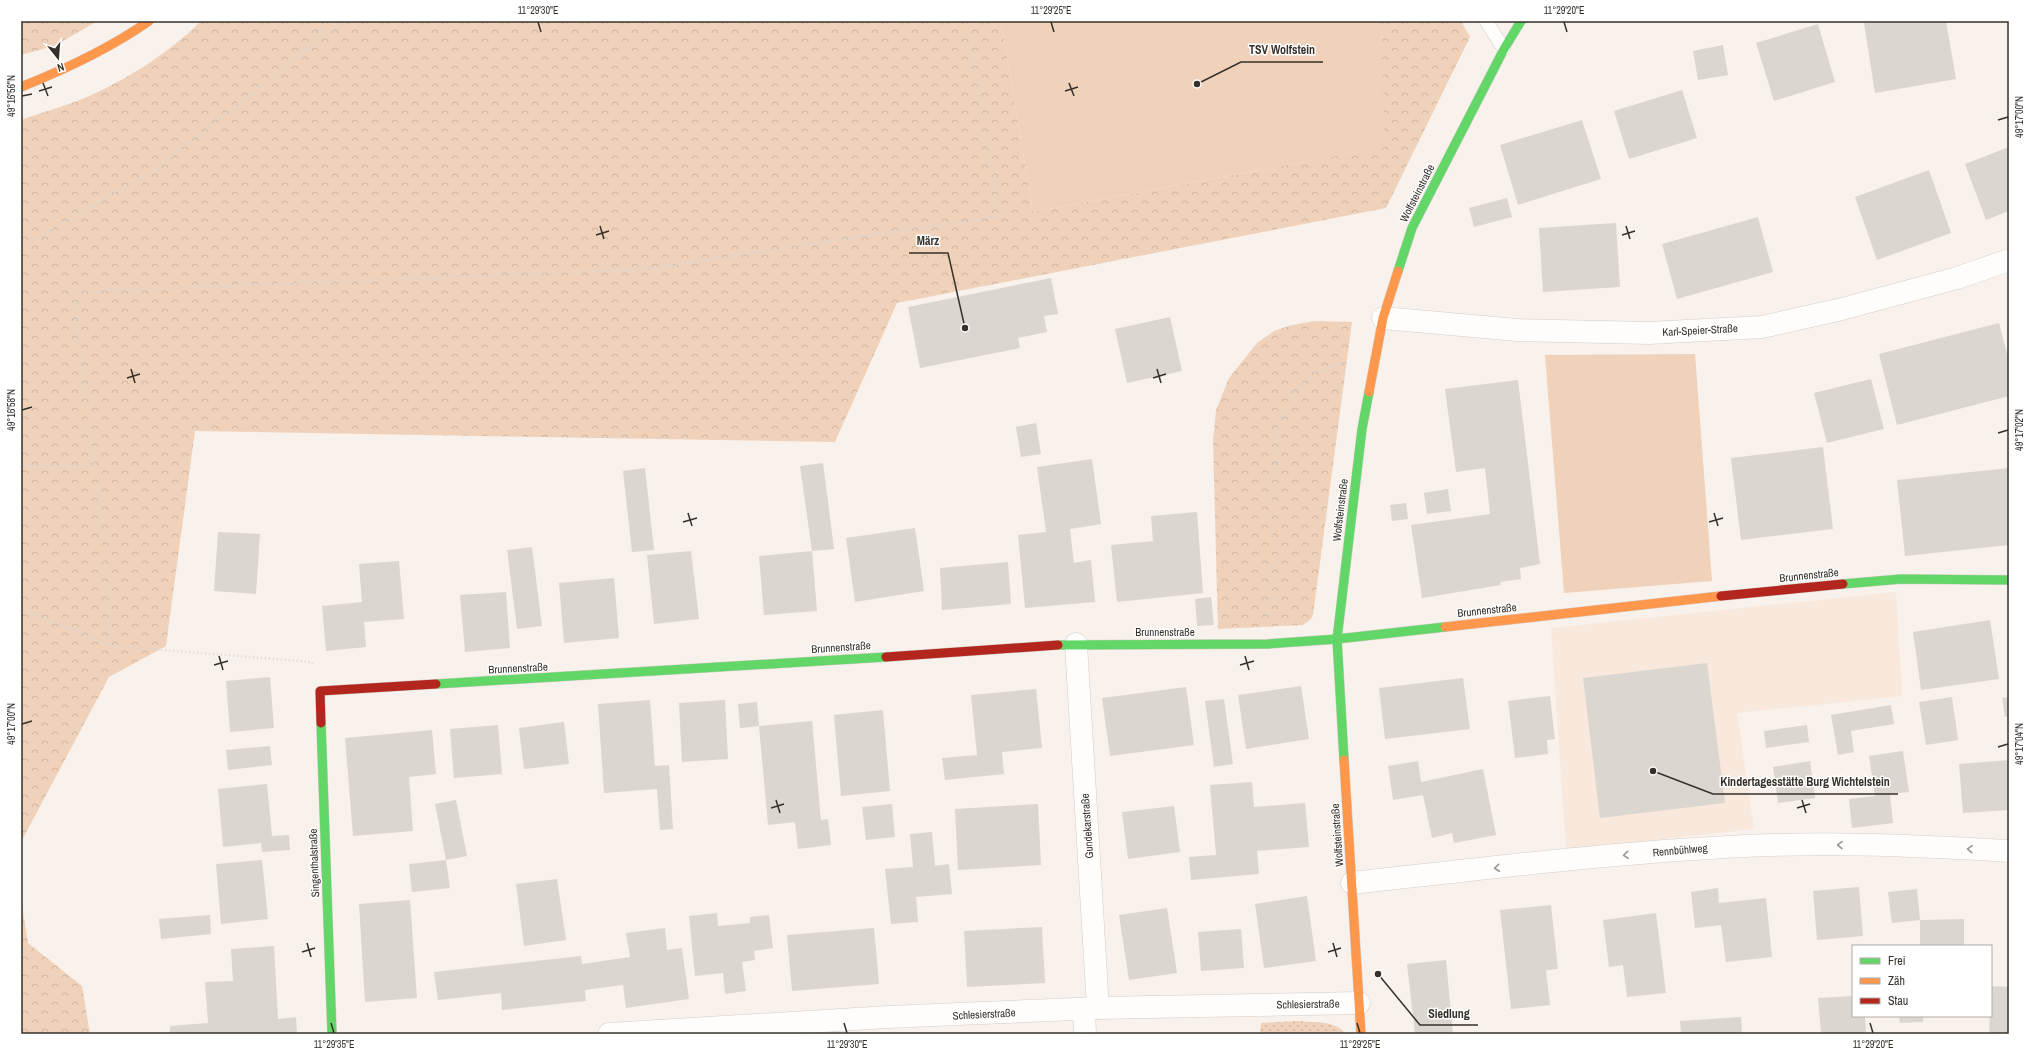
<svg xmlns="http://www.w3.org/2000/svg" width="2030" height="1055" font-family="'Archivo Narrow',sans-serif">
<defs>
<pattern id="grass-dots" width="8" height="8" patternUnits="userSpaceOnUse"><rect width="8" height="8" fill="#f0d2ba"/><path d="M2 2h.1M6 6h.1" fill="none" stroke="#ceb5a0" stroke-width="1.8" stroke-linecap="round"/></pattern>
<pattern id="forest-crowns" width="20" height="18" patternUnits="userSpaceOnUse"><rect width="20" height="18" fill="#f0d2ba"/><path d="M2 6a3 3 0 1 1 6 0M12 15a3 3 0 1 1 6 0" fill="none" stroke="#ceb5a0"/></pattern>
</defs>
<rect width="100%" height="100%" fill="#f8f1ec"/>
<!-- built -->
<polygon fill="#f9e8dc" points="1896,592 1902,696 1737,713 1754,829 1566,850 1551,628"/>
<!-- grass -->
<path fill="url(#grass-dots)" d="M1298,1021C1313,1023 1337,1020 1345,1034H1260L1261,1023Z"/>
<!-- forest -->
<g fill="url(#forest-crowns)">
<polygon points="21,21 98,21 54,46 21,55"/>
<path d="M201,21H1001L1033,212L1384,147L1381,21H1461L1470,37L1386,208L897,303L835,442L195,431L166,646L109,677L21,842V120C43,112 66,106 87,97C128,79 170,52 201,21Z"/>
<polygon points="1314,321 1352,322 1313,615 1311,619 1303,625 1218,629 1213,441 1216,410 1229,378 1257,343 1274,331 1292,325"/>
<polygon points="21,899 28,943 82,986 90,1034 21,1034"/>
</g>
<!-- garden -->
<g fill="#f0d2ba">
<polygon points="1001,21 1381,21 1385,147 1033,212"/>
<polygon points="1695,354 1712,581 1564,593 1545,355"/>
</g>
<!-- building -->
<g fill="#dcd6d0">
<polygon points="1878,21 1946,21 1956,79 1875,93 1864,23"/>
<polygon points="1818,24 1835,82 1774,101 1756,43"/>
<polygon points="1723,45 1728,75 1698,80 1693,51"/>
<polygon points="1682,90 1697,138 1629,159 1614,111"/>
<polygon points="1582,120 1601,179 1518,205 1500,145"/>
<polygon points="2009,147 2009,211 1986,220 1965,164"/>
<polygon points="1929,170 1951,233 1877,260 1855,197"/>
<polygon points="1507,198 1512,217 1474,227 1469,208"/>
<polygon points="1758,217 1773,272 1677,299 1662,244"/>
<polygon points="1616,223 1620,287 1543,292 1539,228"/>
<polygon points="1051,278 1058,314 1044,316 1047,332 1018,338 1020,348 920,368 908,307"/>
<polygon points="1170,317 1182,371 1127,383 1115,329"/>
<polygon points="1999,323 2009,361 2009,396 1897,425 1879,354"/>
<polygon points="1871,379 1884,429 1827,443 1814,393"/>
<polygon points="1518,380 1540,564 1520,568 1521,579 1500,582 1501,585 1422,598 1411,525 1490,514 1485,468 1456,472 1445,389"/>
<polygon points="1036,423 1041,454 1021,457 1016,427"/>
<polygon points="1823,447 1833,529 1741,540 1731,458"/>
<polygon points="1092,459 1101,524 1070,529 1074,563 1091,560 1095,602 1025,608 1018,535 1046,532 1037,467"/>
<polygon points="823,463 834,549 812,551 800,466"/>
<polygon points="645,468 654,550 632,552 623,471"/>
<polygon points="2009,468 2009,545 1905,556 1897,480"/>
<polygon points="1448,489 1451,511 1427,514 1424,493"/>
<polygon points="1406,503 1408,519 1392,521 1390,505"/>
<polygon points="1197,512 1203,593 1117,602 1111,545 1153,541 1151,516"/>
<polygon points="915,528 924,591 855,602 846,538"/>
<polygon points="218,532 260,534 256,594 214,591"/>
<polygon points="532,547 542,626 517,629 507,550"/>
<polygon points="691,551 699,619 654,624 647,555"/>
<polygon points="812,551 817,611 764,615 759,556"/>
<polygon points="399,561 404,619 364,622 366,647 326,651 322,606 362,602 359,564"/>
<polygon points="1008,562 1011,604 942,610 940,568"/>
<polygon points="614,578 619,638 564,643 559,583"/>
<polygon points="506,592 510,648 465,652 460,595"/>
<polygon points="1211,597 1214,625 1197,626 1195,599"/>
<polygon points="1990,620 1999,679 1921,690 1913,632"/>
<polygon points="1707,663 1725,803 1600,818 1583,678"/>
<polygon points="270,677 274,728 230,732 226,681"/>
<polygon points="1463,678 1470,729 1385,739 1379,688"/>
<polygon points="1301,686 1309,739 1246,749 1238,695"/>
<polygon points="1186,687 1194,745 1110,756 1102,698"/>
<polygon points="1036,689 1042,748 1002,752 1004,774 945,780 942,758 977,755 971,695"/>
<polygon points="1550,696 1555,739 1547,740 1548,754 1515,758 1508,701"/>
<polygon points="1952,697 1958,740 1926,745 1919,702"/>
<polygon points="2009,697 2009,716 2005,717 2002,698"/>
<polygon points="1224,699 1233,764 1214,767 1205,701"/>
<polygon points="650,700 655,766 669,765 673,829 660,830 657,789 604,793 598,704"/>
<polygon points="725,700 728,759 682,762 679,703"/>
<polygon points="757,702 759,726 740,728 738,704"/>
<polygon points="1891,705 1894,724 1851,731 1854,752 1838,755 1831,715"/>
<polygon points="883,710 890,791 841,796 834,715"/>
<polygon points="812,721 821,820 828,819 831,845 798,849 795,822 768,825 759,726"/>
<polygon points="564,722 569,764 524,769 519,728"/>
<polygon points="498,725 502,774 454,778 450,729"/>
<polygon points="1807,725 1809,742 1766,748 1764,731"/>
<polygon points="432,730 436,774 409,777 413,831 353,836 345,738"/>
<polygon points="270,746 272,765 228,770 226,750"/>
<polygon points="1903,751 1909,792 1890,794 1893,823 1852,828 1849,799 1875,796 1869,756"/>
<polygon points="2009,760 2009,810 1963,813 1959,764"/>
<polygon points="1418,761 1421,782 1483,769 1496,835 1454,843 1452,833 1432,838 1423,795 1393,800 1388,766"/>
<polygon points="1810,761 1815,798 1778,803 1773,767"/>
<polygon points="1252,782 1254,807 1305,803 1309,847 1257,851 1259,874 1191,880 1189,857 1216,855 1210,785"/>
<polygon points="267,784 272,836 289,835 290,850 262,852 261,843 223,847 218,789"/>
<polygon points="456,800 467,856 446,860 450,888 412,892 409,864 446,860 435,804"/>
<polygon points="892,804 895,837 866,840 862,807"/>
<polygon points="1038,804 1041,865 958,870 955,809"/>
<polygon points="1174,806 1180,852 1128,859 1122,812"/>
<polygon points="932,832 935,866 949,864 952,894 916,897 918,922 891,924 885,869 913,867 910,834"/>
<polygon points="262,860 268,919 221,924 216,864"/>
<polygon points="557,879 566,940 524,946 516,884"/>
<polygon points="1859,887 1863,936 1817,940 1813,891"/>
<polygon points="1718,888 1719,903 1766,898 1772,957 1726,962 1721,925 1695,928 1691,892"/>
<polygon points="1917,889 1920,920 1892,923 1888,892"/>
<polygon points="1307,896 1316,961 1264,968 1255,904"/>
<polygon points="410,900 417,998 365,1002 359,904"/>
<polygon points="1551,905 1558,969 1546,970 1550,1005 1511,1009 1500,910"/>
<polygon points="1167,908 1177,973 1129,980 1119,915"/>
<polygon points="717,913 718,926 750,923 750,917 769,915 773,948 754,951 755,960 742,962 746,991 725,994 723,973 695,976 689,916"/>
<polygon points="1656,913 1666,993 1627,997 1623,965 1609,967 1603,920"/>
<polygon points="210,915 211,934 161,939 159,919"/>
<polygon points="1964,919 1964,946 1920,946 1920,920"/>
<polygon points="1042,927 1045,983 967,987 964,931"/>
<polygon points="665,928 667,950 682,948 689,999 626,1008 623,985 585,990 586,1001 502,1010 501,993 438,1000 434,972 581,956 582,964 630,957 626,933"/>
<polygon points="874,928 879,984 792,991 787,935"/>
<polygon points="1241,929 1244,968 1201,971 1198,932"/>
<polygon points="274,946 278,1019 296,1017 297,1034 170,1034 170,1026 208,1023 205,982 233,981 231,949"/>
<polygon points="1446,960 1453,1034 1415,1034 1407,964"/>
<polygon points="1991,986 2009,987 2009,1034 1989,1034"/>
<polygon points="1853,996 1853,1016 1865,1016 1866,1034 1821,1034 1818,998"/>
<polygon points="1899,1016 1923,1016 1923,1022 1900,1023"/>
<polygon points="1741,1017 1742,1034 1681,1034 1680,1021"/>
</g>
<g fill="none" stroke-linecap="round" stroke-linejoin="round">
<!-- lane casing -->
<g stroke="#d3cdc8" stroke-width="14">
<polyline id="lane" points="1486,21 1504,49"/>
</g>
<!-- street casing -->
<g stroke="#d3cdc8" stroke-width="23">
<g id="street">
<polyline points="1383,318 1517,330 1649,333 1762,327 1842,309 1957,278 2009,260"/>
<polyline points="1076,644 1098,1008"/>
<path d="M1352,883C1472,870 1591,855 1711,848C1810,841 1911,845 2009,851"/>
<polyline points="1084,1009 1085,1034"/>
<polyline points="609,1034 888,1017 1098,1008 1359,1003"/>
</g>
</g>
<!-- fast casing -->
<g stroke="#d3cdc8" stroke-width="10">
<g id="fast">
<polyline points="1398,271 1412,228 1504,49 1521,21"/>
<polyline points="1843,584 1901,579 2009,580"/>
<polyline points="1058,645 1268,644 1337,639 1445,627"/>
<polyline points="436,684 886,657"/>
<polyline points="321,723 332,1034"/>
<polyline points="1344,760 1337,639 1362,429 1369,392"/>
</g>
</g>
<!-- slow casing -->
<g stroke="#d3cdc8" stroke-width="10">
<g id="slow">
<path d="M21,87C66,69 109,49 149,21"/>
<polyline points="1369,392 1383,318 1398,271"/>
<polyline points="1445,627 1721,596"/>
<polyline points="1344,760 1361,1034"/>
</g>
</g>
<!-- jam casing -->
<g stroke="#d3cdc8" stroke-width="10">
<g id="jam">
<polyline points="1721,596 1843,584"/>
<polyline points="886,657 1058,645"/>
<polyline points="321,723 320,691 436,684"/>
</g>
</g>
<!-- path -->
<g stroke="#d9d7d5" stroke-width="2.5" stroke-dasharray="1 3" stroke-linecap="butt">
<polyline points="302,53 326,21"/>
<polyline points="21,247 156,169 344,21"/>
<polyline points="21,466 94,466"/>
<polyline points="21,608 112,646 312,662 313,664"/>
<polyline points="1269,616 1274,479 1279,423 1292,394 1304,381 1314,373 1326,367 1346,363"/>
<polyline points="112,646 103,542 73,292 646,269 999,216 967,21"/>
</g>
<!-- lane -->
<use href="#lane" stroke="#fefdfc" stroke-width="13"/>
<!-- street -->
<use href="#street" stroke="#fefdfc" stroke-width="22"/>
<!-- fast -->
<use href="#fast" stroke="#63d668" stroke-width="9"/>
<!-- slow -->
<use href="#slow" stroke="#ff974d" stroke-width="9"/>
<!-- jam -->
<use href="#jam" stroke="#b3261e" stroke-width="9"/>
</g>
<!-- one-way arrows -->
<defs><path id="oneway-chevron" d="M-2-3.5L2.5 0L-2 3.5" fill="none" stroke-width="1.6" stroke-linecap="round" stroke-linejoin="round"/></defs>
<g stroke="#9a9693">
<use href="#oneway-chevron" transform="translate(1840 845) rotate(-179)"/>
<use href="#oneway-chevron" transform="translate(1970 849) rotate(-176)"/>
<use href="#oneway-chevron" transform="translate(1626 855) rotate(175)"/>
<use href="#oneway-chevron" transform="translate(1497 868) rotate(174)"/>
</g>
<!-- ticks -->
<path fill="none" stroke="#36302a" stroke-width="1.5" d="M538,22L541,32M1051,22L1054,32M1564,22L1567,32M43,83L48,96M1069,83L1074,96M39,91L52,87M1065,91L1078,87M22,96L32,94M1998,120L2008,117M600,226L604,239M1626,226L1630,239M596,235L609,231M1622,235L1635,231M131,369L135,383M1157,369L1161,383M127,378L140,374M1153,378L1166,374M22,410L32,407M1998,433L2008,430M688,513L692,526M1714,513L1718,526M683,522L697,518M1709,522L1723,518M219,656L223,670M1245,656L1249,670M214,665L228,661M1240,665L1254,661M22,724L32,721M1998,747L2008,744M776,800L780,813M1802,800L1806,813M771,808L784,804M1797,808L1810,804M307,943L311,957M1333,943L1337,957M302,952L315,948M1328,952L1341,948M331,1023L334,1033M844,1023L847,1033M1357,1023L1360,1033M1870,1023L1873,1033"/>
<g text-anchor="middle" stroke-width="3" stroke-linejoin="round" paint-order="stroke">
<!-- street labels -->
<g font-size="11" fill="#36302a" stroke="#fff">
<text transform="translate(1417 193) rotate(-63)" y="4">Wolfsteinstraße</text>
<text transform="translate(1700 330) rotate(-3)" y="4">Karl-Speier-Straße</text>
<text transform="translate(1340 510) rotate(-83)" y="4">Wolfsteinstraße</text>
<text transform="translate(1809 575) rotate(-6)" y="4">Brunnenstraße</text>
<text transform="translate(1487 610) rotate(-6)" y="4">Brunnenstraße</text>
<text x="1165" y="636">Brunnenstraße</text>
<text transform="translate(841 647) rotate(-4)" y="4">Brunnenstraße</text>
<text transform="translate(518 668) rotate(-3)" y="4">Brunnenstraße</text>
<text transform="translate(1087 826) rotate(-94)" y="4">Gundekarstraße</text>
<text transform="translate(1337 835) rotate(-94)" y="4">Wolfsteinstraße</text>
<text transform="translate(1680 850) rotate(-5)" y="4">Rennbühlweg</text>
<text transform="translate(314 863) rotate(-92)" y="4">Singenthalstraße</text>
<text transform="translate(1308 1004) rotate(-1)" y="4">Schlesierstraße</text>
<text transform="translate(984 1014) rotate(-3)" y="4">Schlesierstraße</text>
</g>
</g>
<!-- callouts -->
<path fill="none" stroke="#36302a" stroke-width="1.5" d="M1197 84L1241 62H1323M965 328L948 253H909M1653 771L1713 794H1898M1378 974L1420 1025H1478"/>
<g fill="#36302a" stroke="#fff" stroke-width="1.5">
<circle cx="1197" cy="84" r="4"/>
<circle cx="965" cy="328" r="4"/>
<circle cx="1653" cy="771" r="4"/>
<circle cx="1378" cy="974" r="4"/>
</g>
<g font-size="12" text-anchor="middle" font-weight="bold" fill="#36302a" stroke="#fff" stroke-width="3" stroke-linejoin="round" paint-order="stroke">
<text x="1282" y="54">TSV Wolfstein</text>
<text x="928" y="245">März</text>
<text x="1805" y="786">Kindertagesstätte Burg Wichtelstein</text>
<text x="1449" y="1018">Siedlung</text>
</g>
<!-- border -->
<rect width="2030" height="1055" fill="none" stroke="#ffffff" stroke-width="44"/>
<!-- legend -->
<rect x="1852" y="945" width="140" height="72" fill="#ffffff" stroke="#afacaa"/>
<rect x="1860" y="958" width="20" height="6" fill="#63d668" stroke="#afacaa"/>
<text x="1888" y="965" font-size="12" fill="#36302a">Frei</text>
<rect x="1860" y="978" width="20" height="6" fill="#ff974d" stroke="#afacaa"/>
<text x="1888" y="985" font-size="12" fill="#36302a">Zäh</text>
<rect x="1860" y="998" width="20" height="6" fill="#b3261e" stroke="#afacaa"/>
<text x="1888" y="1005" font-size="12" fill="#36302a">Stau</text>
<!-- north arrow -->
<g transform="translate(58 58) rotate(163)" stroke="#ffffff" stroke-width="3" paint-order="stroke">
<path d="M0-3L7 15L0 10L-7 15Z" fill="#36302a"/>
<text y="-6" font-size="11" font-weight="bold" text-anchor="middle" fill="#36302a">N</text>
</g>
<rect x="22" y="22" width="1986" height="1011" fill="none" stroke="#36302a" stroke-width="1.5"/>
<g font-size="10" text-anchor="middle" fill="#36302a">
<text x="538" y="14">11°29'30"E</text>
<text x="1051" y="14">11°29'25"E</text>
<text x="1564" y="14">11°29'20"E</text>
<text transform="translate(11 96) rotate(-90)" y="4">49°16'56"N</text>
<text transform="translate(2019 117) rotate(-90)" y="4">49°17'00"N</text>
<text transform="translate(11 410) rotate(-90)" y="4">49°16'58"N</text>
<text transform="translate(2019 430) rotate(-90)" y="4">49°17'02"N</text>
<text transform="translate(11 724) rotate(-90)" y="4">49°17'00"N</text>
<text transform="translate(2019 744) rotate(-90)" y="4">49°17'04"N</text>
<text x="334" y="1048">11°29'35"E</text>
<text x="847" y="1048">11°29'30"E</text>
<text x="1360" y="1048">11°29'25"E</text>
<text x="1873" y="1048">11°29'20"E</text>
</g>
</svg>
